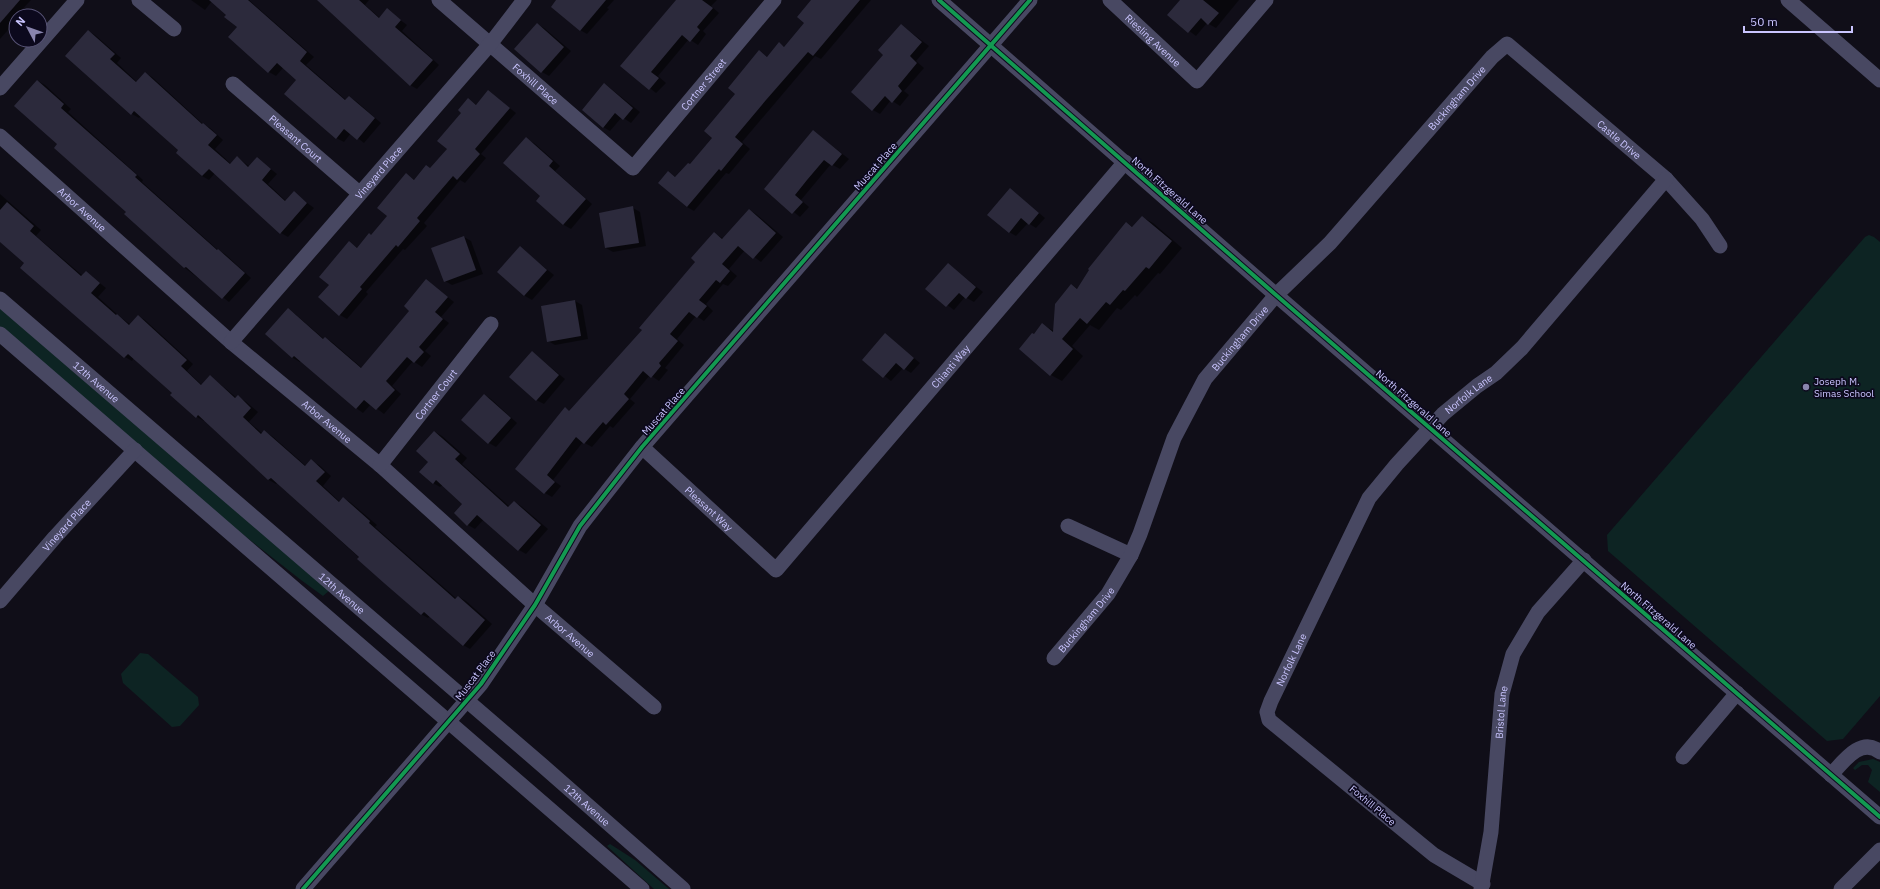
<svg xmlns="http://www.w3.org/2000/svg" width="1880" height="889" font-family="'IBM Plex Sans',sans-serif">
<rect width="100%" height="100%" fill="#100e18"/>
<!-- green -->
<g fill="#0d2423">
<polygon points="1869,235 1874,237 1880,242 1880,696 1843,739 1827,741 1608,551 1607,535 1865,237"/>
<polygon points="0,299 330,590 323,596 301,580 135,450 0,334"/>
<polygon points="140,653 148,654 198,697 199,705 180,726 172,727 123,683 121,674"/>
<polygon points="1873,759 1880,762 1880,792 1868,782 1872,770 1868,765 1862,765 1855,770 1853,768 1859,762"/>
<polygon points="610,844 635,860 669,889 654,889 607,846"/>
</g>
<!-- shadow -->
<g fill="#0007">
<polygon points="0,0 31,0 16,16 14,19 16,21 0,39"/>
<polygon points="191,0 249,0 314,57 306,65 346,100 349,97 356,101 381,123 364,143 351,133 344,142 336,138 298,80 283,68 276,76 269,72 229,37 238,27 227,15 212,1 205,10"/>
<polygon points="319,0 369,0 365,5 380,18 387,10 407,25 402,31 439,65 417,89 410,85"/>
<polygon points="558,0 614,0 607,8 609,9 587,34 580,30"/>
<polygon points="677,0 717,0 711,6 719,13 703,31 706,34 698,45 689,39 658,76 666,83 656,93 621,65"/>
<polygon points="812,0 871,0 821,59 815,56 742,142 750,149 729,174 726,173 694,211 687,207 668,172 677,178 690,165 713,138 759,52 768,57 779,44 785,47 806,23"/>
<polygon points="1181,0 1239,0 1216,28 1207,23 1196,36 1168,15"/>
<polygon points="537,24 544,28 571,51 549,76 542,72"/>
<polygon points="901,25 929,46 916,61 924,68 904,91 909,95 900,106 891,100 880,114 873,110 885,55"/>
<polygon points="88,31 95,35 121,58 117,63 137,82 145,73 152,77 203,124 210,128 223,140 215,149 231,164 237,157 250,167 257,158 277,174 268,184 286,201 294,193 314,208 288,237 281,233 215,173 209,180 202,176 180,150 141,116 139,118 132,114"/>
<polygon points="38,81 45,85 71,109 68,112 143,180 142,182 218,250 225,254 251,278 229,302 185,268 126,214 127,212 58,144"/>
<polygon points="605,84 640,112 631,123 622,117 610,131 603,127"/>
<polygon points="488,91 516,113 481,154 486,158 465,183 460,180 424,223 427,226 405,250 403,249 366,292 368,294 347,319 340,315 330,285 349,242 358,248 372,235 388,216 406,174 415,180 430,168 448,149 468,99 477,105"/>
<polygon points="813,131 849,159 840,169 831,164 801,200 809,207 800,217 765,189"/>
<polygon points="526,139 534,143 560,166 555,171 592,204 571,229 564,225 537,201 542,196"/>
<polygon points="1010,189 1045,218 1036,228 1028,223 1016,236 1009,232"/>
<polygon points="0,194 41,230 36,236 83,276 86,272 106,288 98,297 119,316 131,325 138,316 145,320 193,364 187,371 202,385 210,376 237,398 238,397 245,401 258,412 249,422 263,434 265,432 272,436 306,466 311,461 319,465 331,476 323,486 340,502 343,498 350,502 377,525 375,527 457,599 459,597 466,601 492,624 470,649 463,645 430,616 428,618 421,614 277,483 276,484 269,480 205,420 204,421 197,417 172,395 173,393 134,358 132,361 125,357 48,292 26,263 0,240"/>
<polygon points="633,208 640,212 646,246 613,252 606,248"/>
<polygon points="749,210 756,214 783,237 761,262 745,250 729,269 737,276 728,286 723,284 706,304 713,311 704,321 696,316 677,339 684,345 665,368 668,370 659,381 650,375 630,399 635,403 613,428 610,426 592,447 583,442 553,480 561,486 552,497 545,493 517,469 566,409 570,412 643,330 696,261 714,233 724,239"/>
<polygon points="1142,217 1153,223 1182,248 1160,274 1158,273 1137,297 1135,295 1121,310 1117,308 1099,330 1090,325 1072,346 1083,356 1062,381 1051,375 1034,335 1043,325 1054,331 1072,285 1078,289 1127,223 1133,227"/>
<polygon points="464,237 471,241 483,274 452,285 445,281"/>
<polygon points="520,248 554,275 532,300 525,296 499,272"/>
<polygon points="948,264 983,292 974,302 965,297 954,310 926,289"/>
<polygon points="426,280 454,302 441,317 449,323 425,351 431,356 422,367 413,361 392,386 401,394 384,414 371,404 363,413 356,408 301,360 300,362 293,358 266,334 288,310 295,314 324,339 325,338 332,342 362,368 411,310"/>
<polygon points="575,301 582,305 588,339 555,345 548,341"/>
<polygon points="885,334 920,363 911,373 903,368 891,381 864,360"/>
<polygon points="532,352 565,379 544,404 536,400"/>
<polygon points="484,395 491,399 517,423 496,447 489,443"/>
<polygon points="435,432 442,436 467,458 462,464 510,507 514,502 521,506 548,529 526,554 519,550 484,519 475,529 468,525 464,504 443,485 440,487 433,483 429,462"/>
</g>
<!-- building -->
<g fill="#2c2a3c">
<polygon points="0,0 20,0 0,23"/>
<polygon points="209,0 248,0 307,52 300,61 345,100 349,96 375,118 357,140 344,129 336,139 284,94 296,80 277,63 268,73 228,37 237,27 224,17 226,15"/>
<polygon points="317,0 359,0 379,18 387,8 401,20 395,27 433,60 410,86"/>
<polygon points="556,0 606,0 580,31 551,7"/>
<polygon points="676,0 702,0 713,8 697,27 700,30 690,42 682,35 651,72 659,78 649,90 620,66"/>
<polygon points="811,0 860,0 813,56 808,52 766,100 735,137 743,144 721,171 719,169 687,207 658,183 668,171 675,177 688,163 690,164 712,138 704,131 735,94 728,88 759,50 767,57 779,42 784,47 804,23 797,17"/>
<polygon points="1180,0 1203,0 1219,13 1208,25 1201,18 1188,33 1167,15"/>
<polygon points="537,23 564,47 541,73 514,49"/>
<polygon points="901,24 922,42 910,56 917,63 898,86 902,91 892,103 885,96 872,111 851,92 883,55 878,50"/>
<polygon points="88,30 115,54 110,59 136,82 145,72 202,124 203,123 217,135 208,145 230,164 237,156 248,167 257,157 271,169 262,180 285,201 294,191 307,203 280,234 209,169 202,176 176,153 178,150 134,111 131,115 65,56"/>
<polygon points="37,80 64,104 61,108 137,175 135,177 217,250 218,249 245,273 222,299 186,267 184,268 124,214 126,212 54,148 57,144 14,106"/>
<polygon points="604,83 633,108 623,120 615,113 603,128 582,110"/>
<polygon points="488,90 510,108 475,149 480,154 457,180 453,176 417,218 420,221 398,247 396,245 360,287 362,289 339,316 318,297 329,285 319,277 349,241 357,248 369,233 371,235 387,216 377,208 396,185 406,173 414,180 426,165 430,168 447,149 437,141 461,113 458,110 468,98 476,105"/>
<polygon points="813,130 842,154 832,166 824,160 807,180 795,195 803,202 792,214 764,189"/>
<polygon points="526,137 553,161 549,166 586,199 563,225 536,201 540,196 503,163"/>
<polygon points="1010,188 1039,213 1029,225 1021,218 1009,233 987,215"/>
<polygon points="7,202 34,226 30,231 81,276 86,271 100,283 91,293 116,315 117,314 129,325 138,315 187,360 181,366 201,385 210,375 235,398 238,395 251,408 243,417 261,434 264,430 305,466 311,459 325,472 316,481 339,502 343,497 370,521 369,523 455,599 458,596 485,620 463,646 424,612 421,615 384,583 357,559 359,557 271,478 268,480 198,415 196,418 170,395 172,393 128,354 124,358 20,268 24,263 0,242 0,210"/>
<polygon points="633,206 639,243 605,248 599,213"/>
<polygon points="749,209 776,233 753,259 738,246 722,264 730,271 720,283 716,280 699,300 707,306 697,318 689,312 670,334 678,341 659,363 661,366 651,378 643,371 624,394 629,399 606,425 603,422 584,444 576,437 547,475 555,482 544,494 515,469 565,407 569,411 642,330 639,328 695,262 691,258 714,232 722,239"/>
<polygon points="1142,216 1172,241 1149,269 1146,267 1125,291 1123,290 1110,305 1106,302 1087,324 1080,318 1062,339 1073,349 1050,376 1019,349 1032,333 1034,334 1042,323 1053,332 1055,304 1071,284 1077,289 1089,270 1088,269 1126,222 1132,227"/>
<polygon points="464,236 476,270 444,282 431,248"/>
<polygon points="520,246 547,270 524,296 497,272"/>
<polygon points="948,263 976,287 966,299 959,293 946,307 925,289"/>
<polygon points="426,279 448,297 435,312 443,319 419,347 424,352 414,363 407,357 386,381 395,390 376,410 364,400 356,409 294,356 292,358 265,334 288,308 323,339 325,337 361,368 409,311 404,306"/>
<polygon points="575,300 581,336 547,342 541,306"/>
<polygon points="885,333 914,358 904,370 896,363 883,378 862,360"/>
<polygon points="532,351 559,375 536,401 509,377"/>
<polygon points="484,394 511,418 488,444 461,420"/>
<polygon points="434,431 460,454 455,459 508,507 514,501 541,525 518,551 477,515 467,526 454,513 462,504 436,480 433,484 419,472 428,462 416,451"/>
</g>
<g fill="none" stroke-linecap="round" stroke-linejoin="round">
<!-- minor -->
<g stroke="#484862" stroke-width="15">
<polyline points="139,0 174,29"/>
<path id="s1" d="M439,0L633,168L774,0"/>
<polyline points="939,0 1276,295 1880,817"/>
<path id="s2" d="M1110,0L1197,81L1266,0"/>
<polyline points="1788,0 1880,80"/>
<path id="s3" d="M233,84L359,193"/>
<polyline points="0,88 77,0"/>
<path id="s4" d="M0,136L231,342L380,465L535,605L654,707"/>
<path id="s5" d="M0,299L543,766L683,889"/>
<polyline points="0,334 642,889"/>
<path id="s6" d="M231,342L491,43L524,0"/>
<path id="s7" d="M642,447L776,570L1125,162"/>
<path id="s8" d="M380,465L491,324"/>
<polyline points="1068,526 1131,555"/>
<path id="s9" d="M0,601L55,537L135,450"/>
<path id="s10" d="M1054,658L1108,594L1131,555L1140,534L1174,438L1205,379L1276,295L1330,243L1492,57L1507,44L1666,179L1702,219L1720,246"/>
<polyline points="1683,757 1737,693"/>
<path d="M1831,775C1843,762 1861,736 1880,752"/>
<path id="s11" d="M1483,884L1434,855L1269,720L1267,712L1271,701L1369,498L1397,464L1443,414L1477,386L1496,373L1522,348L1666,179"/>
<polyline points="303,889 481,684 535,605 580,526 642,447 1030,0"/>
<path id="s12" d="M1481,889L1491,832L1502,694L1513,654L1538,612L1584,560"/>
<polyline points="1841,889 1880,850"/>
</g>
<!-- cycleway casing -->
<g stroke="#0c091d" stroke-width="6">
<g id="cycleway">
<polyline points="939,0 1276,295 1880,817"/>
<polyline points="303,889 481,684 535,605 580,526 642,447 1030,0"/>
</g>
</g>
<!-- cycleway -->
<use href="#cycleway" stroke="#139951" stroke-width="4"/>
</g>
<!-- markers -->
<circle fill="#8985ae" stroke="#0c091d" stroke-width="1.5" cx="1806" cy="387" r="4"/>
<g text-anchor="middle" stroke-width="3.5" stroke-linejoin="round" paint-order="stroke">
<!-- street labels -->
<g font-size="10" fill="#cac5ff" stroke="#0c091d">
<text dy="4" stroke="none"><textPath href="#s2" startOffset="59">Riesling Avenue</textPath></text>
<text dy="4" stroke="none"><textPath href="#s1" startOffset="128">Foxhill Place</textPath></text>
<text dy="4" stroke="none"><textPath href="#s1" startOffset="366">Cortner Street</textPath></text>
<text dy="4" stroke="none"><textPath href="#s10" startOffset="698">Buckingham Drive</textPath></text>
<text dy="4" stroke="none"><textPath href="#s3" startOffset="83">Pleasant Court</textPath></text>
<text dy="4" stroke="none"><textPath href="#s10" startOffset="919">Castle Drive</textPath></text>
<text transform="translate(875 166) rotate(-49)" y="4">Muscat Place</text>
<text dy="4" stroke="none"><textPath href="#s6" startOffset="225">Vineyard Place</textPath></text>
<text transform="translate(1170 190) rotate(41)" y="4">North Fitzgerald Lane</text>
<text dy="4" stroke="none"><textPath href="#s4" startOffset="110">Arbor Avenue</textPath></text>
<text dy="4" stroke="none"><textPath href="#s10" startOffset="374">Buckingham Drive</textPath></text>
<text dy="4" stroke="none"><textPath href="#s7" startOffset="450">Chianti Way</textPath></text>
<text dy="4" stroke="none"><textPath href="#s5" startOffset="127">12th Avenue</textPath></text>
<text dy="4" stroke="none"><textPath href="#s8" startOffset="90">Cortner Court</textPath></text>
<text dy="4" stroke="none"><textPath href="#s11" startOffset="660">Norfolk Lane</textPath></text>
<text transform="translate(1414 403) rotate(41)" y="4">North Fitzgerald Lane</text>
<text transform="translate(663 411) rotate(-49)" y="4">Muscat Place</text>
<text dy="4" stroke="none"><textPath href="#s4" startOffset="434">Arbor Avenue</textPath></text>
<text dy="4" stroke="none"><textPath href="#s7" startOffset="91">Pleasant Way</textPath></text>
<text dy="4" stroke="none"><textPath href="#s9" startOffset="101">Vineyard Place</textPath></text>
<text dy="4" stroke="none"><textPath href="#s5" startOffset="451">12th Avenue</textPath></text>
<text transform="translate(1659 615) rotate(41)" y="4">North Fitzgerald Lane</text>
<text dy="4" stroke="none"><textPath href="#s10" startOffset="50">Buckingham Drive</textPath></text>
<text dy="4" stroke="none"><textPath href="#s4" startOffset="758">Arbor Avenue</textPath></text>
<text dy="4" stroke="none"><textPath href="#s11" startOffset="336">Norfolk Lane</textPath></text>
<text transform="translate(475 675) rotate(-53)" y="4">Muscat Place</text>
<text dy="4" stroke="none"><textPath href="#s12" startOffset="178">Bristol Lane</textPath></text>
<text dy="4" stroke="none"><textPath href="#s5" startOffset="775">12th Avenue</textPath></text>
<text transform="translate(1373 805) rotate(40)" y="4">Foxhill Place</text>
</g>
<!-- poi labels -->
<g font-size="10" fill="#cac5ff" stroke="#0c091d" text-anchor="start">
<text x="1814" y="385">Joseph M.<tspan x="1814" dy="12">Simas School</tspan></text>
</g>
</g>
<!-- north arrow -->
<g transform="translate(28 28) rotate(311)"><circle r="19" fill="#0c091d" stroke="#585477"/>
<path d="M0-3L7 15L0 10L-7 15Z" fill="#8985ae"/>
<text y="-6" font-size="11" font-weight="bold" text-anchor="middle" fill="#cac5ff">N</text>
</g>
<!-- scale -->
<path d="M1744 26v6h108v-6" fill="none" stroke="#cac5ff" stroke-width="2"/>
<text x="1750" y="26" font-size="12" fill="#cac5ff" stroke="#0c091d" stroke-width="3" paint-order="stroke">50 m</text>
</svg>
